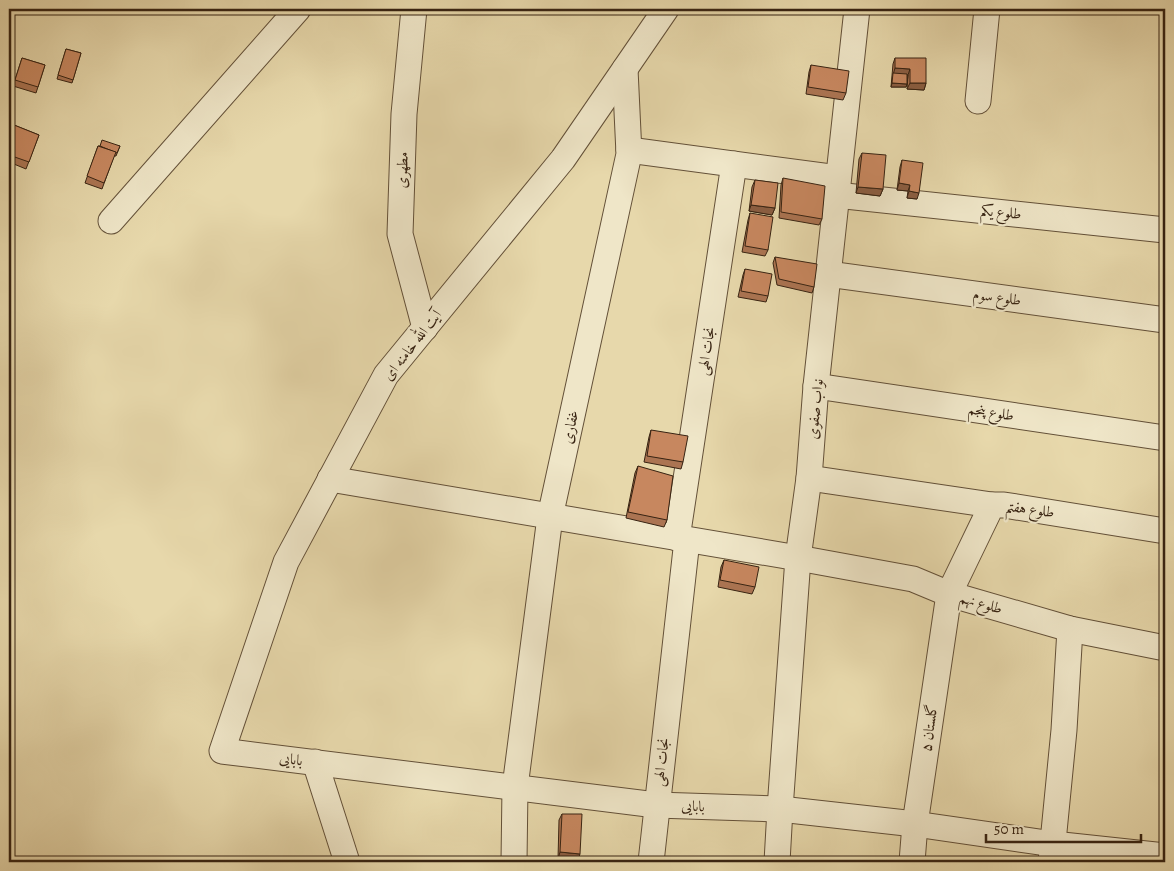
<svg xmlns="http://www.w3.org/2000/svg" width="1174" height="871" font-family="Alegreya,Amiri,serif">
<rect width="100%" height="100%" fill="#e7d8ab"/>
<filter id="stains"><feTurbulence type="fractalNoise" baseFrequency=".004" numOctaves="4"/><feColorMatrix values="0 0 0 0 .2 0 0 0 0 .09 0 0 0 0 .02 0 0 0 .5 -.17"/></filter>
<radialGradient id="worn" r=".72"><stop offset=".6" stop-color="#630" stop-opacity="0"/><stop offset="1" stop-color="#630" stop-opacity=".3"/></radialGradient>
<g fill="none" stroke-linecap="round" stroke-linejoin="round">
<!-- street casing -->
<g stroke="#635038" stroke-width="27">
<g id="street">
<polyline points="414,9 404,114 400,234 425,328"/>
<polyline points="666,9 563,159 386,375 286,562 222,751 656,805 780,809 915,824 1053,844 1165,856"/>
<polyline points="978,101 987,9"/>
<polyline points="629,150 838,178"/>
<polyline points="836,195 1165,230"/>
<polyline points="111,221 298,9"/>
<polyline points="828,274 1165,320"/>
<polyline points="816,386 1165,438"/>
<polyline points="809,478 992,505"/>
<polyline points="330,479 798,558 913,579 949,594 1070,629 1165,648"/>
<polyline points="677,538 734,164"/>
<polyline points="315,762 347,862"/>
<polyline points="514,862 515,787 550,517 629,154 625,69"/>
<polyline points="651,862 687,540"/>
<polyline points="777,862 780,809 798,558 809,478 816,386 857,9"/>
<polyline points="912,862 915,824 949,594 992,505 1004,505 1165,531"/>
<polyline points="1051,862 1064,730 1070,629"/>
</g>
</g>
<!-- street -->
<use href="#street" stroke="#efe6c8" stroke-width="25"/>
</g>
<!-- wall -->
<g fill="#ab7452" stroke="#372312">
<polygon points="66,49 81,53 72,83 57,79"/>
<polygon points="22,58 45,65 36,93 13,86"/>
<polygon points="895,58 926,83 924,90 907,89 908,75 907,84 906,87 891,87 893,64"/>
<polygon points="811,65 846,93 843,100 806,94 809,72"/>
<polygon points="9,123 39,135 26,169 9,162"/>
<polygon points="98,146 120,146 116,156 114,156 102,189 85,183"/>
<polygon points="862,153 883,189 880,196 856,193 859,159"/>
<polygon points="902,160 917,199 907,198 908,191 897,190 900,167"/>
<polygon points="783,178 822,219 819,225 779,218 781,185"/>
<polygon points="755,180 775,208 772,215 749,211 752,187"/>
<polygon points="750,213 768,250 765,256 742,252 748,220"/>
<polygon points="775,257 814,287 812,293 777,285 773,263"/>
<polygon points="745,269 768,296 766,302 738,297 743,275"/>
<polygon points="651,430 683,462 681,469 644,462 649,437"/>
<polygon points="638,466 667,520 664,527 626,518 635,473"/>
<polygon points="724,560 755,587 752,594 718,587 721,567"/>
<polygon points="562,814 578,860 558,859 559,820"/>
</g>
<!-- shaded-wall -->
<g fill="#8b5e42" stroke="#372312">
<polygon points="895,68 910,69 908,75 893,75"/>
<polygon points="892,83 907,84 906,87 891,87"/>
<polygon points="910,83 926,83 924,90 907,89"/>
<polygon points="899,183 910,185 908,191 897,190"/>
<polygon points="858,187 883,189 880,196 856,193"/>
<polygon points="909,191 919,193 917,199 907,198"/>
<polygon points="751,205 775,208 772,215 749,211"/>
<polygon points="560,852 580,854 578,860 558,859"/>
</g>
<!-- building -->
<g fill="#c7875f" stroke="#372312">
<polygon points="66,49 81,53 73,80 58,75"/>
<polygon points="22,58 45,65 38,87 15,80"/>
<polygon points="895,58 926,58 926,83 910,83 910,69 895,68"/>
<polygon points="811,65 849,71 846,93 808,87"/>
<polygon points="893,73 907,74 907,84 892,83"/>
<polygon points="9,123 39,135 29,162 9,155"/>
<polygon points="102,140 120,146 117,153 100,146"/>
<polygon points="98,146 116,152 104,183 87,176"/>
<polygon points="862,153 886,155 883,189 858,187"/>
<polygon points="902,160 923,163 919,193 909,191 910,185 899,183"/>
<polygon points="783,178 825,186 822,219 781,212"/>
<polygon points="755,180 778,183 775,208 751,205"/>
<polygon points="750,213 773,217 768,250 745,246"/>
<polygon points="775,257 817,264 814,287 779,279"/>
<polygon points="745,269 772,274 768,296 741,291"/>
<polygon points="651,430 688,436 683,462 647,456"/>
<polygon points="638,466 673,476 667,520 628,512"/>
<polygon points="724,560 759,567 755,587 720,580"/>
<polygon points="562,814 582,814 580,854 560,852"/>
</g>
<g text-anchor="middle" stroke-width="4.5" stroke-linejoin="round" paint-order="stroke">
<!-- street labels -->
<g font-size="15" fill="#372312" stroke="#efe6c8">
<text transform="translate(402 170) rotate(-88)" y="5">مطهری</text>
<text transform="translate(1001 212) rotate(6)" y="5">طلوع یکم</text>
<text transform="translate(997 297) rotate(8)" y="5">طلوع سوم</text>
<text transform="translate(412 345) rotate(-52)" y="5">آیت الله خامنه ای</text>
<text transform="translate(706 351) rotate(-81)" y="5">نجات الهی</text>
<text transform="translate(815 409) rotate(-85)" y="5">نواب صفوی</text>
<text transform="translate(991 412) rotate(9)" y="5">طلوع پنجم</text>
<text transform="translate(570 427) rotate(-78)" y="5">غفاری</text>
<text transform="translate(1030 509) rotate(8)" y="5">طلوع هفتم</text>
<text transform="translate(981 603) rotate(16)" y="5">طلوع نهم</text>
<text transform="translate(929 728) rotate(-82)" y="5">گلستان ۵</text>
<text transform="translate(291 759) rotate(7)" y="5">بابایی</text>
<text transform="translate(661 762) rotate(-83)" y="5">نجات الهی</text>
<text transform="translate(693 806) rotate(2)" y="5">بابایی</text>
</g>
</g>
<!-- margin -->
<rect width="1174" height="871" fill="none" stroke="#e7d8ab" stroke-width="30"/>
<rect x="10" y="10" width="1154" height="851" fill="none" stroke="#372312" stroke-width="2.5"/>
<rect x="15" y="15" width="1144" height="841" fill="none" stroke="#372312"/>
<!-- scale -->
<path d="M986 834v8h155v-8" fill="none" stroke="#372312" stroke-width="2.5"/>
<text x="994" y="834" font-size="15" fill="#372312" stroke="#efe6c8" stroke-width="4" paint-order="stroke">50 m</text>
<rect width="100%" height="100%" filter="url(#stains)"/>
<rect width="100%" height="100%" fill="url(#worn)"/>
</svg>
